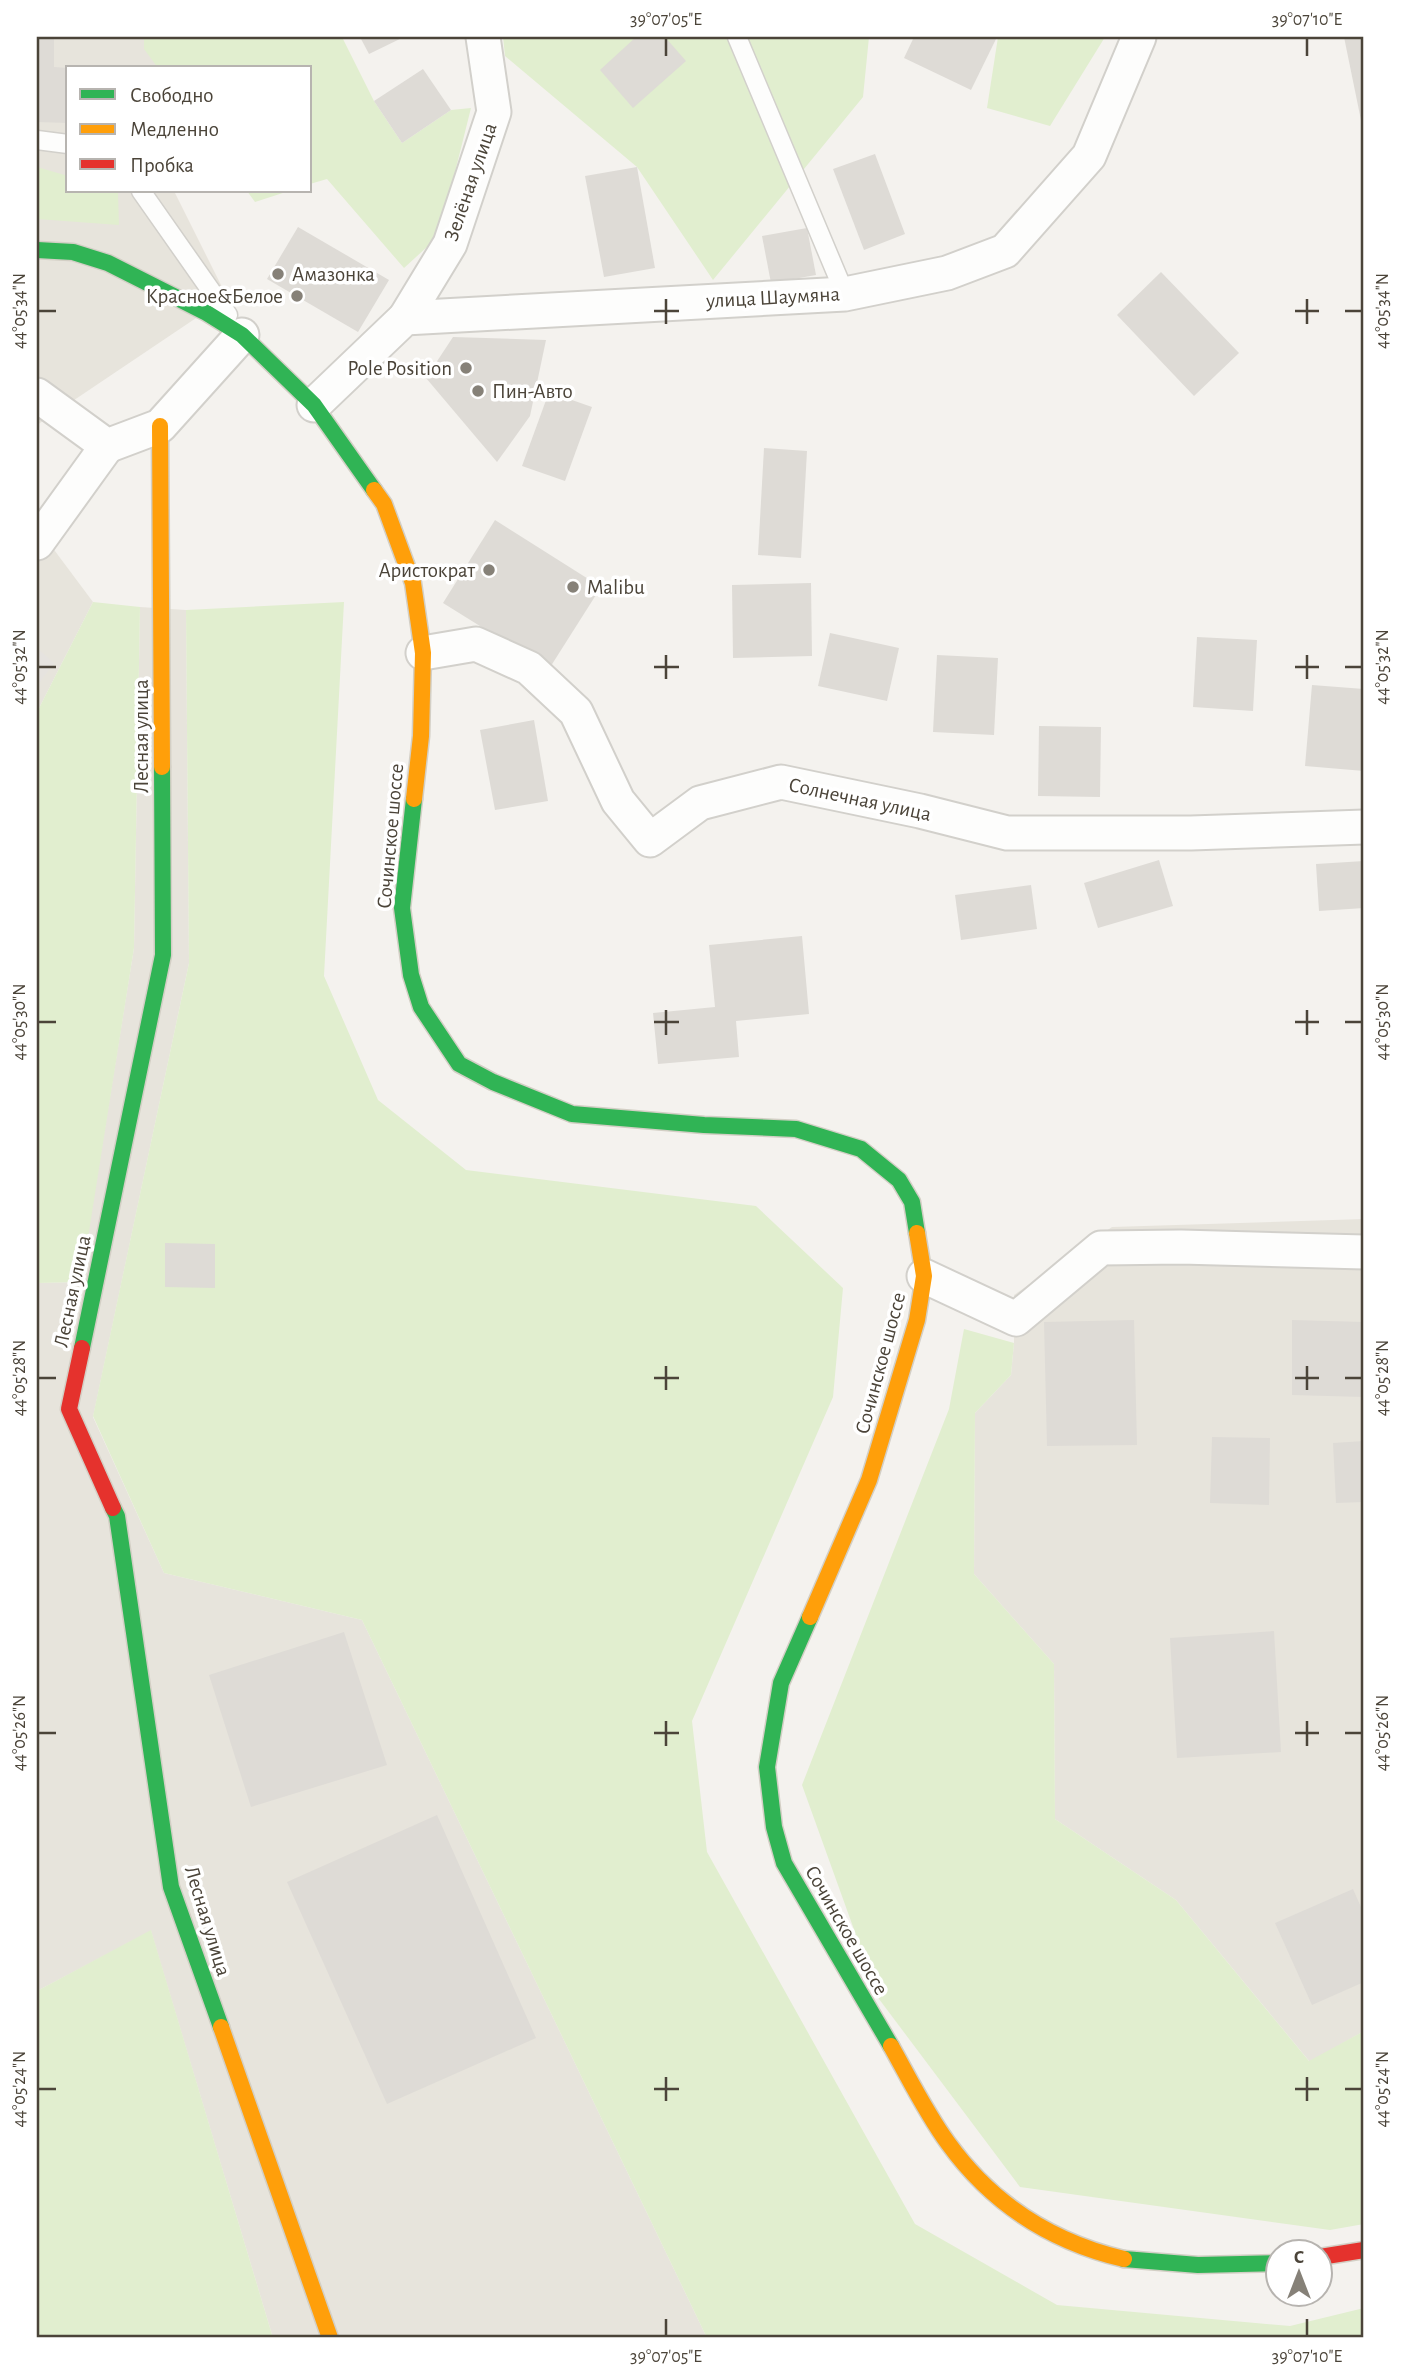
<svg xmlns="http://www.w3.org/2000/svg" width="1401" height="2375" font-family="'Alegreya Sans',sans-serif">
<rect width="100%" height="100%" fill="#f4f2ee"/>
<!-- residential -->
<g fill="#e7e4dc">
<polygon points="37,37 159,37 161,68 68,68 68,191 174,191 226,295 205,312 37,425"/>
<polygon points="37,527 93,602 37,712"/>
<polygon points="140,607 186,610 189,963 93,1417 164,1573 362,1620 707,2338 273,2338 151,1931 37,1991 37,1283 80,1282 134,948"/>
<polygon points="1364,1219 1364,2031 1310,2062 1176,1900 1055,1819 1054,1664 974,1574 975,1413 1011,1375 1014,1343 1014,1295 1112,1227"/>
</g>
<!-- green -->
<g fill="#e1eecf">
<polygon points="144,37 342,37 374,101 402,143 451,110 471,108 439,236 404,268 327,179 310,184 310,68 158,68 144,49"/>
<polygon points="503,37 869,37 863,97 713,280 637,167 505,56"/>
<polygon points="998,37 1105,37 1050,126 987,108"/>
<polygon points="37,167 68,176 68,191 110,191 118,193 119,225 37,219"/>
<polygon points="247,191 289,191 255,202"/>
<polygon points="93,602 140,607 134,948 81,1282 37,1283 37,712"/>
<polygon points="344,602 324,976 378,1100 466,1170 756,1206 843,1288 833,1397 692,1721 707,1852 915,2224 1057,2305 1290,2326 1364,2308 1364,2338 707,2338 362,1620 164,1573 93,1416 189,963 186,610"/>
<polygon points="964,1329 1014,1343 1011,1375 975,1413 974,1574 1054,1664 1055,1819 1176,1900 1309,2061 1364,2031 1364,2224 1330,2230 1020,2187 879,1999 802,1785 949,1409"/>
<polygon points="151,1930 273,2338 37,2338 37,1991"/>
</g>
<!-- parking -->
<polygon fill="#e6e3df" points="37,648 54,663 37,686"/>
<!-- building -->
<g fill="#dedbd6">
<polygon points="37,37 54,37 54,67 68,68 68,123 37,122"/>
<polygon points="360,37 404,37 369,54"/>
<polygon points="636,37 665,37 686,61 633,108 600,70"/>
<polygon points="914,37 997,37 971,90 904,58"/>
<polygon points="1344,37 1364,37 1364,129 1363,130"/>
<polygon points="423,69 451,110 402,143 374,101"/>
<polygon points="875,154 905,234 864,250 833,169"/>
<polygon points="637,167 655,268 604,277 585,176"/>
<polygon points="298,227 389,280 358,332 267,279"/>
<polygon points="807,228 816,275 771,283 762,236"/>
<polygon points="1161,272 1239,353 1194,396 1117,315"/>
<polygon points="453,337 546,340 530,416 497,462 426,378"/>
<polygon points="549,392 592,407 565,481 522,466"/>
<polygon points="764,448 807,451 801,558 758,555"/>
<polygon points="495,520 601,587 549,669 443,603"/>
<polygon points="811,583 812,656 733,658 732,585"/>
<polygon points="830,633 899,648 887,701 818,686"/>
<polygon points="1197,637 1257,640 1253,711 1193,707"/>
<polygon points="937,655 998,658 994,735 933,732"/>
<polygon points="1312,685 1364,689 1364,771 1305,766"/>
<polygon points="534,720 548,801 495,810 480,730"/>
<polygon points="1039,726 1101,727 1100,797 1038,796"/>
<polygon points="1159,860 1173,906 1098,928 1084,883"/>
<polygon points="1364,861 1364,908 1319,911 1316,864"/>
<polygon points="1031,885 1037,929 961,940 955,895"/>
<polygon points="802,936 809,1014 736,1021 739,1057 658,1064 653,1013 715,1007 709,945"/>
<polygon points="165,1243 215,1244 215,1288 165,1287"/>
<polygon points="1134,1320 1137,1445 1047,1446 1044,1322"/>
<polygon points="1292,1320 1364,1322 1364,1397 1292,1395"/>
<polygon points="1212,1437 1270,1438 1269,1505 1210,1503"/>
<polygon points="1364,1441 1364,1502 1336,1503 1333,1443"/>
<polygon points="1274,1631 1281,1752 1177,1758 1170,1638"/>
<polygon points="344,1632 387,1765 251,1807 209,1675"/>
<polygon points="437,1815 536,2038 387,2104 287,1882"/>
<polygon points="1353,1889 1364,1914 1364,1982 1312,2005 1275,1923"/>
</g>
<g fill="none" stroke-linecap="round" stroke-linejoin="round">
<!-- lane casing -->
<g stroke="#d2d0cb" stroke-width="21">
<g id="lane">
<polyline points="737,37 845,294"/>
<polyline points="37,140 68,144"/>
<polyline points="141,191 228,315"/>
</g>
</g>
<!-- street casing -->
<g stroke="#d2d0cb" stroke-width="37">
<g id="street">
<polyline points="405,318 450,244 494,112 483,37"/>
<polyline points="37,395 107,446 160,426 242,335"/>
<polyline points="314,405 405,318 845,294 947,273 1005,251 1089,156 1139,37"/>
<polyline points="37,543 107,446"/>
<polyline points="423,653 476,644 529,668 576,712 618,801 650,840 700,803 781,782 920,811 1007,833 1191,833 1364,827"/>
<polyline points="924,1276 1016,1319 1101,1248 1181,1247 1364,1252"/>
</g>
</g>
<!-- fast casing -->
<g stroke="#d3cfc5" stroke-width="19">
<g id="fast">
<polyline points="37,250 73,252 108,263 205,312 242,335 314,405 374,490"/>
<polyline points="414,799 402,908 411,975 421,1007 459,1064 493,1082 572,1114 704,1125 796,1129 861,1149 899,1180 912,1202 917,1233"/>
<polyline points="82,1348 163,955 162,767"/>
<polyline points="113,1508 117,1516 171,1887 221,2027"/>
<polyline points="810,1617 781,1683 767,1767 774,1827 784,1863 891,2046"/>
<polyline points="1124,2259 1198,2265 1278,2263"/>
</g>
</g>
<!-- slow casing -->
<g stroke="#d3cfc5" stroke-width="19">
<g id="slow">
<polyline points="160,426 162,767"/>
<polyline points="374,490 384,504 413,583 423,653 421,736 414,799"/>
<polyline points="810,1617 869,1480 917,1320 924,1276 917,1233"/>
<polyline points="221,2027 330,2338"/>
<path d="M891,2046C909,2078 926,2113 948,2143C992,2204 1052,2242 1124,2259"/>
</g>
</g>
<!-- jam casing -->
<g stroke="#d3cfc5" stroke-width="19">
<g id="jam">
<polyline points="82,1348 69,1409 113,1508"/>
<polyline points="1320,2257 1364,2250"/>
</g>
</g>
<!-- lane -->
<use href="#lane" stroke="#fdfdfc" stroke-width="18"/>
<!-- street -->
<use href="#street" stroke="#fdfdfc" stroke-width="33"/>
<!-- fast -->
<use href="#fast" stroke="#30b455" stroke-width="16"/>
<!-- slow -->
<use href="#slow" stroke="#ff9f0a" stroke-width="16"/>
<!-- jam -->
<use href="#jam" stroke="#e5322d" stroke-width="16"/>
</g>
<!-- ticks -->
<path fill="none" stroke="#4b4439" stroke-width="2.5" d="M666,38V56M1307,38V56M666,299V324M1307,299V324M38,311H56M654,311H679M1295,311H1319M1345,311H1362M666,655V679M1307,655V679M38,667H56M654,667H679M1295,667H1319M1345,667H1362M666,1010V1035M1307,1010V1035M38,1022H56M654,1022H679M1295,1022H1319M1345,1022H1362M666,1366V1390M1307,1366V1390M38,1378H56M654,1378H679M1295,1378H1319M1345,1378H1362M666,1721V1746M1307,1721V1746M38,1733H56M654,1733H679M1295,1733H1319M1345,1733H1362M666,2077V2101M1307,2077V2101M38,2089H56M654,2089H679M1295,2089H1319M1345,2089H1362M666,2319V2336M1307,2319V2336"/>
<!-- markers -->
<g fill="#868178" stroke="#fff" stroke-width="2.5">
<circle cx="278" cy="274" r="7"/>
<circle cx="297" cy="296" r="7"/>
<circle cx="466" cy="368" r="7"/>
<circle cx="478" cy="391" r="7"/>
<circle cx="489" cy="570" r="7"/>
<circle cx="573" cy="587" r="7"/>
</g>
<g text-anchor="middle" stroke-width="7" stroke-linejoin="round" paint-order="stroke">
<!-- street labels -->
<g font-size="21" fill="#4b4439" stroke="#fff">
<text transform="translate(470 182) rotate(-71)" y="7">Зелёная улица</text>
<text transform="translate(773 297) rotate(-3)" y="7">улица Шаумяна</text>
<text transform="translate(141 736) rotate(-90)" y="7">Лесная улица</text>
<text transform="translate(860 799) rotate(12)" y="7">Солнечная улица</text>
<text transform="translate(390 836) rotate(-85)" y="7">Сочинское шоссе</text>
<text transform="translate(72 1291) rotate(-78)" y="7">Лесная улица</text>
<text transform="translate(880 1363) rotate(-75)" y="7">Сочинское шоссе</text>
<text transform="translate(208 1921) rotate(73)" y="7">Лесная улица</text>
<text transform="translate(847 1930) rotate(60)" y="7">Сочинское шоссе</text>
</g>
<!-- poi labels -->
<g font-size="21" fill="#4b4439" stroke="#fff" text-anchor="start">
<text x="292" y="281">Амазонка</text>
<text x="283" y="303" text-anchor="end">Красное&amp;Белое</text>
<text x="452" y="375" text-anchor="end">Pole Position</text>
<text x="492" y="398">Пин-Авто</text>
<text x="475" y="577" text-anchor="end">Аристократ</text>
<text x="587" y="594">Malibu</text>
</g>
</g>
<!-- border -->
<rect width="1401" height="2375" fill="none" stroke="#ffffff" stroke-width="77"/>
<!-- legend -->
<rect x="66" y="66" width="245" height="126" fill="#ffffff" stroke="#b7b4b0" stroke-width="2"/>
<rect x="80" y="89" width="35" height="10" fill="#30b455" stroke="#b7b4b0" stroke-width="2"/>
<text x="130" y="102" font-size="21" fill="#4b4439">Свободно</text>
<rect x="80" y="124" width="35" height="10" fill="#ff9f0a" stroke="#b7b4b0" stroke-width="2"/>
<text x="130" y="136" font-size="21" fill="#4b4439">Медленно</text>
<rect x="80" y="159" width="35" height="10" fill="#e5322d" stroke="#b7b4b0" stroke-width="2"/>
<text x="130" y="172" font-size="21" fill="#4b4439">Пробка</text>
<!-- north arrow -->
<g transform="translate(1299 2273)"><circle r="33" fill="#ffffff" stroke="#b7b4b0" stroke-width="2"/>
<path d="M0-5L12 26L0 18L-12 26Z" fill="#868178"/>
<text y="-10" font-size="19" font-weight="bold" text-anchor="middle" fill="#4b4439">С</text>
</g>
<rect x="38" y="38" width="1324" height="2298" fill="none" stroke="#4b4439" stroke-width="2.5"/>
<g font-size="18" text-anchor="middle" fill="#4b4439">
<text x="666" y="25">39°07'05"E</text>
<text x="1307" y="25">39°07'10"E</text>
<text transform="translate(19 311) rotate(-90)" y="6">44°05'34"N</text>
<text transform="translate(1382 311) rotate(-90)" y="6">44°05'34"N</text>
<text transform="translate(19 667) rotate(-90)" y="6">44°05'32"N</text>
<text transform="translate(1382 667) rotate(-90)" y="6">44°05'32"N</text>
<text transform="translate(19 1022) rotate(-90)" y="6">44°05'30"N</text>
<text transform="translate(1382 1022) rotate(-90)" y="6">44°05'30"N</text>
<text transform="translate(19 1378) rotate(-90)" y="6">44°05'28"N</text>
<text transform="translate(1382 1378) rotate(-90)" y="6">44°05'28"N</text>
<text transform="translate(19 1733) rotate(-90)" y="6">44°05'26"N</text>
<text transform="translate(1382 1733) rotate(-90)" y="6">44°05'26"N</text>
<text transform="translate(19 2089) rotate(-90)" y="6">44°05'24"N</text>
<text transform="translate(1382 2089) rotate(-90)" y="6">44°05'24"N</text>
<text x="666" y="2362">39°07'05"E</text>
<text x="1307" y="2362">39°07'10"E</text>
</g>
</svg>
